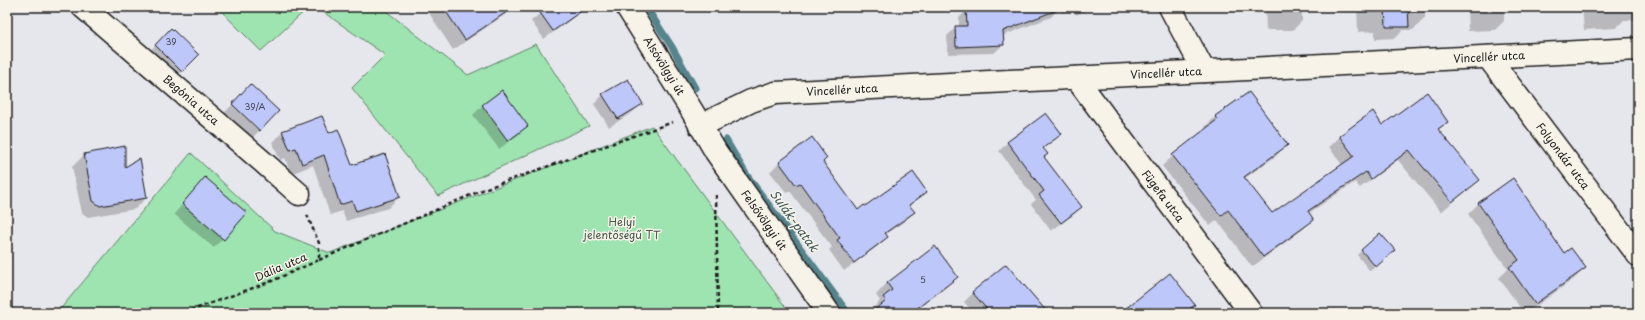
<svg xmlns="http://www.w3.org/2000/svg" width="1645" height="320" font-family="'Playpen Sans',sans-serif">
<rect width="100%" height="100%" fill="#e6e6ed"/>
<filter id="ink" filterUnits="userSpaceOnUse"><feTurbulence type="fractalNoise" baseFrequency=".025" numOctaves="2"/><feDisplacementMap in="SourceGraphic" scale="8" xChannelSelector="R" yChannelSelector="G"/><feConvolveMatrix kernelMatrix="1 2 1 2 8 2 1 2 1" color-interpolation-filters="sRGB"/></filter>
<g filter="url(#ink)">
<!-- green -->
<g fill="#9ee4b1" stroke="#5d8066">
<polygon points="217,7 309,7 261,51"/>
<polygon points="316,7 381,7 468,75 536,44 589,126 438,196 352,88 385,55"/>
<polygon points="652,126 790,313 57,313 191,153 275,231 330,253"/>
</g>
<!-- shadow -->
<g fill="#0003">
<polygon points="425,7 516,7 453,50"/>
<polygon points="548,7 581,7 582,9 573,18 544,39 531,21"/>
<polygon points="666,7 676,7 669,11"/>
<polygon points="1060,7 1093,7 1076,15 1072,8 1062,13 1060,8 1051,17 1002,36 1003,45 994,53 948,54 947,36 956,27 959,27 959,18 967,10"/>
<polygon points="1265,7 1302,7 1302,21 1293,30 1266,30"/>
<polygon points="1357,7 1425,7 1425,18 1413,30 1403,30 1396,38 1375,39 1375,31 1358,32"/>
<polygon points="1467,7 1504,7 1504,21 1495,30 1468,31"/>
<polygon points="1582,7 1638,7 1638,18 1636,20 1624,20 1616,28 1584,30"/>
<polygon points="171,29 197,55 173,80 147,54"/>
<polygon points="502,92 527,126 518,135 499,149 473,115 482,106"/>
<polygon points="242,95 260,130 251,139 224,113"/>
<polygon points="603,95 642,103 633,112 609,127 594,104"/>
<polygon points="1216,116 1286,145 1276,156 1244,179 1272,214 1342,165 1329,147 1340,137 1382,126 1447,122 1438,130 1479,180 1441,212 1398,160 1360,188 1355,182 1309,213 1313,220 1302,230 1252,267 1217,220 1210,226 1162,166 1173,156 1207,129 1205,127"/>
<polygon points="283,132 328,134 352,166 399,197 388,208 346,221 342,211 330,215 313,165 291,174 285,158 280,160 272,142"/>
<polygon points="1060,134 1042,149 1044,157 1081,207 1072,216 1051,231 1031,204 1036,200 999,151 1008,142"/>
<polygon points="812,139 822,162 857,211 926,192 909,206 914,212 905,221 885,235 887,237 878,246 844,271 829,250 832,247 801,206 790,191 787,193 770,172 779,163"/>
<polygon points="124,147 124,168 146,198 135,209 88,217 82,213 72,167 84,155"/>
<polygon points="205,178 245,213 214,248 174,214"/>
<polygon points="1478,204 1564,255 1585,268 1574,279 1526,313 1524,313 1499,278 1508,269 1468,214"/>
<polygon points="1362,250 1389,255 1370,271 1357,255"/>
<polygon points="7,255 12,258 7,265"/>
<polygon points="1170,275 1199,313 1124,313"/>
<polygon points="957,277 945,288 913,313 875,313 872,309 880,301 876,295 887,283"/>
<polygon points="973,293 1048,313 974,313 964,302"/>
<polygon points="1435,309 1439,313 1430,313"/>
</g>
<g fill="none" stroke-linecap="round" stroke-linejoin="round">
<!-- stream -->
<g stroke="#55848d" stroke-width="7">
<polyline points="646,7 672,47 695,88"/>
<polyline points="726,140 746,174 848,313"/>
</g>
</g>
<!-- building -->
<g fill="#bdc7f9" stroke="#1c1c1c">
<polygon points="443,7 514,7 465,40"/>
<polygon points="536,7 587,7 553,31"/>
<polygon points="1011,7 1062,7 1062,8 1003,31 1004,45 956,47 955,26 967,26 966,9"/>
<polygon points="1385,7 1408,7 1409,27 1386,27"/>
<polygon points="171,28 199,55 182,72 155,45"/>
<polygon points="628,79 643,104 618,119 602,94"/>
<polygon points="250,84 279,111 260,131 232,104"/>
<polygon points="502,90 528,126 508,141 482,105"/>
<polygon points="1249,92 1288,145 1244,177 1272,213 1354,156 1339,136 1373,111 1382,125 1427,92 1448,122 1438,129 1480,180 1452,202 1409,150 1371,179 1366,172 1308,211 1314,220 1263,257 1228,210 1221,216 1172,155 1218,119 1215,116"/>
<polygon points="1046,113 1062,134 1043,148 1048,154 1044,157 1082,207 1061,223 1039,195 1044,191 1007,142"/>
<polygon points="322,116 329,133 338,129 352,165 385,154 400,197 356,211 352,201 340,205 324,155 302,164 296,148 290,150 282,131"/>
<polygon points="812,137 827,158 823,162 858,210 864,205 865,206 913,172 927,192 909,205 915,212 885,233 888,237 854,263 837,240 840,238 810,197 800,183 796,185 779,162"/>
<polygon points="125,146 125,167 140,158 147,198 100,206 93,201 84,154"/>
<polygon points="205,177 247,213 224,240 182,204"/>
<polygon points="1513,178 1564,253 1571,248 1586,268 1535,304 1509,267 1519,260 1478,203"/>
<polygon points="1380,233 1395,250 1376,267 1361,250"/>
<polygon points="935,246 958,277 911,313 871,313 886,301 883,297 892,290 887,283"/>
<polygon points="1006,264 1048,313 990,313 972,292"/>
<polygon points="1170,273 1195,305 1184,313 1120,313"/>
</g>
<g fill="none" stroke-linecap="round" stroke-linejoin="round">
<!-- minor casing -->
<g stroke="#1c1c1c" stroke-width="25">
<g id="minor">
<polyline points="83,7 263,162 299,194"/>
<polyline points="627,7 692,111 716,152 829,313"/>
<polyline points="1170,7 1204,71"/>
<polyline points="1488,57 1638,255"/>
<polyline points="1076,78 1251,313"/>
<polyline points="700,126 751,101 775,93 1638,49"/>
</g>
</g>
<!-- path -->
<g stroke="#1c1c1c" stroke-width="2.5" stroke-dasharray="4 3" stroke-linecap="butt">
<polyline points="716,195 718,313"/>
<polyline points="319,260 487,188 673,122"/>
<polyline points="184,313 272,281 319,260 319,243 307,215"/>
</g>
<!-- minor -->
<use href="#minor" stroke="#f7f3e8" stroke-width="22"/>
</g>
</g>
<g text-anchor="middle" stroke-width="3" stroke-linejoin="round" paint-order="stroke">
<!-- number labels -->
<g font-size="9" fill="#444753">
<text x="171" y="45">39</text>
<text x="255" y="110">39/A</text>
<text x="923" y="283">5</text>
</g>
<!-- street labels -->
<g font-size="11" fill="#1c1c1c" stroke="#f7f3e8">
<text transform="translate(1489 57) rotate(-3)" y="4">Vincellér utca</text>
<text transform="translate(664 66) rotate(58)" y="4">Alsóvölgyi út</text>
<text transform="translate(1166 73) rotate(-3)" y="4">Vincellér utca</text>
<text transform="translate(842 90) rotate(-3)" y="4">Vincellér utca</text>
<text transform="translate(191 100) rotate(41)" y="4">Begónia utca</text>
<text transform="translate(1563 156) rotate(53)" y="4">Folyondár utca</text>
<text transform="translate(1163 196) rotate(53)" y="4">Fügefa utca</text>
<text transform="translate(764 220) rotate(55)" y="4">Felsővölgyi út</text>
<text transform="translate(281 267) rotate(-23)" y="4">Dália utca</text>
</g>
<!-- park labels -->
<g font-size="11" fill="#435849" stroke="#f7f3e8">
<text x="622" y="226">Helyi<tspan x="622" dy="13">jelentőségű TT</tspan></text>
</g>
<!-- water labels -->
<g font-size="12" font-style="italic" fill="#3d595e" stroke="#f7f3e8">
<text transform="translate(794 221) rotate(54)" y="4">Sulák-patak</text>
</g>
</g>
<!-- margin -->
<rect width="1645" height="320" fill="none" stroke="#f7f3e8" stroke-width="24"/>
<rect x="12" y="12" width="1621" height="296" fill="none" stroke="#1c1c1c" stroke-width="1.5" filter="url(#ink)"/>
</svg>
